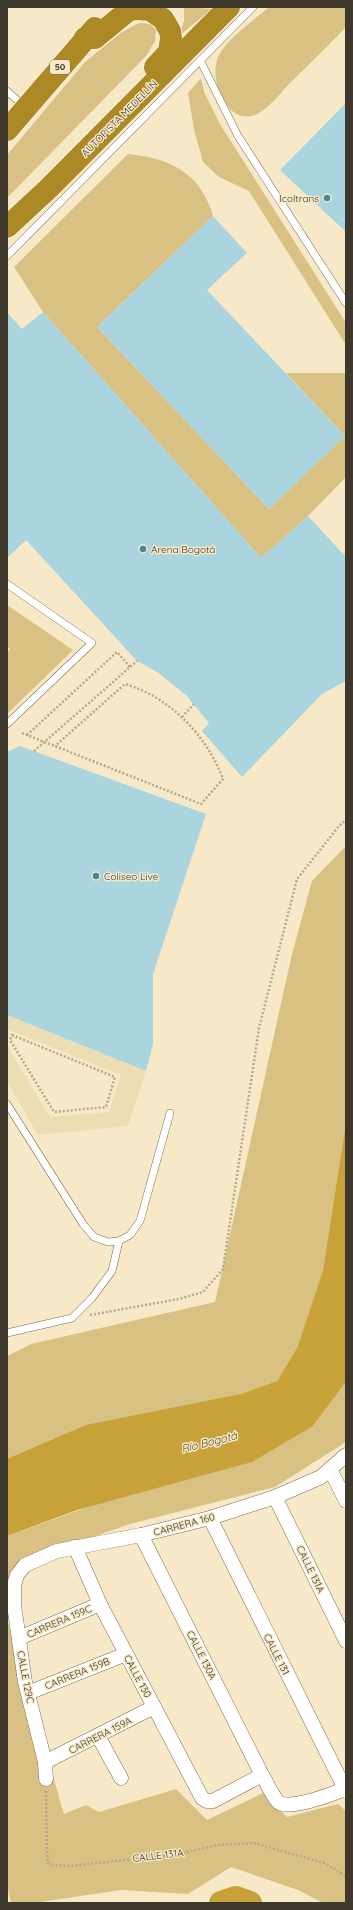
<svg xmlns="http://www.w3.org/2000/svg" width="353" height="1910" font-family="Quicksand,sans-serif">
<rect width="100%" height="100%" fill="#f7e9c8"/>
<!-- built -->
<polygon fill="#edddb4" points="7,1015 146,1071 128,1126 38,1135 7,1082 7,1046 50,1117 109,1112 121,1075 9,1030 7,1034"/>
<!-- green -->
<g fill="#d9c183">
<polygon points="184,7 212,9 180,35 184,20"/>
<path d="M269,7H346V27C327,47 307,66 288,85C279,95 269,108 257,114C227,128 207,78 219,55C230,36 253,21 269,7Z"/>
<polygon points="139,23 151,24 156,30 155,41 146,56 7,198 7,155 85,62 122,32"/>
<polygon points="201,78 204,92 220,124 346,323 346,345 249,191 219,177 203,162 194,129 188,93"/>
<path d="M128,154C170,158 201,173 213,216L97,327L269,509L345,436L286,373H346V477L308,516L261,558L43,312L14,267Z"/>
<polygon points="7,605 73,650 7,714 7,653 10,649 7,646"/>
<polygon points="346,846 346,1122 323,1270 297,1348 277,1381 241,1394 7,1459 7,1356 31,1344 215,1302 292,954 312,881"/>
<polygon points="346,1382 346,1442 275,1487 130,1524 17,1563 7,1583 7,1536 313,1426"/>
<polygon points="7,1620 64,1814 86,1805 99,1812 176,1789 207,1820 263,1793 287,1817 338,1804 346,1811 346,1903 323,1903 298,1890 231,1867 188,1894 121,1890 34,1903 11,1903 7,1885"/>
</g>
<!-- water -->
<polygon fill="#c8a238" points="346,1122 346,1382 313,1426 252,1462 77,1510 7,1536 7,1459 86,1425 241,1394 277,1381 297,1348 323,1270"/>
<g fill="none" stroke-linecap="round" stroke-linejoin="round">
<!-- river -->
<polyline stroke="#c8a238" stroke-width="24" points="221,1903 236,1898 250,1903"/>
</g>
<!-- building -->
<g fill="#aad5df">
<polygon points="346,103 346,232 280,170"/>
<polygon points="213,216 247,253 207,290 345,436 269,509 97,327"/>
<polygon points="7,312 22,329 43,312 261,558 308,516 346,557 346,681 322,694 242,777 202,731 209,723 186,695 157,672 137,661 26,540 7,558"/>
<polygon points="20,746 206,814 153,974 153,1044 146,1071 7,1015 7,752"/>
</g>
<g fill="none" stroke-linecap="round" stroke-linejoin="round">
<!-- lane casing -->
<g stroke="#7a6e50" stroke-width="8">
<g id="lane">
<polyline points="200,60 238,136 346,303"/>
<polyline points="7,91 25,107"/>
<polyline points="7,256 253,7"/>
<polyline points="7,584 92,643 7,724"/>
<polyline points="7,1104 83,1224 94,1237 108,1242 119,1241 130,1235 140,1221 170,1113"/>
<polyline points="7,1333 72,1318 92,1298 112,1271 119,1241"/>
</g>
</g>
<!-- street casing -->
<g stroke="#7a6e50" stroke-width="15">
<g id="street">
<polyline points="330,1469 346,1501"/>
<polyline points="275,1497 346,1641"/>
<polyline points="210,1518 346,1791"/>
<path d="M141,1535L262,1775C267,1783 272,1795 278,1802C288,1811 333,1794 345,1789"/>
<polyline points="75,1547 100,1604 202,1798 207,1801 213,1801 262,1775"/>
<polyline points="19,1638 100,1604"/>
<polyline points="28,1693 126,1654"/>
<polyline points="98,1736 121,1778"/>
<polyline points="45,1762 154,1707"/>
<polyline points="46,1779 45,1762 25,1682 14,1605 14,1585 17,1575 25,1565 57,1551 141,1535 210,1518 275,1497 321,1477 346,1455"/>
</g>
</g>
<!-- highway casing -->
<g stroke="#fff" stroke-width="23">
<g id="highway">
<polyline points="85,38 95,38 129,10 137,9 150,10 163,19 170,31 171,38 169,52 155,67"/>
<polyline points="7,130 95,28"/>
<polyline points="7,227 49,188 229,7"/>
</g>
</g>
<!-- path -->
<g stroke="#b3a98f" stroke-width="2.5" stroke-dasharray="2 2" stroke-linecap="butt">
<polyline points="182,717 194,704"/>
<path d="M22,733L201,804L223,779C207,736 170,697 125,684L55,746"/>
<polyline points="27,735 117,652 130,667"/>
<polygon points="12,1035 115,1077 106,1107 54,1112 10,1040"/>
<polyline points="90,1315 179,1299 203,1292 223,1269 259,1028 297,879 339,826 346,820"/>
<polyline points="46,1791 47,1857 48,1863 53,1865 71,1866 179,1854 218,1845 254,1843 324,1863 346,1876"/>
</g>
<!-- lane -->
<use href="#lane" stroke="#fff" stroke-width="7"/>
<!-- street -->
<use href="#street" stroke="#fff" stroke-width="14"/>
<!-- highway -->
<use href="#highway" stroke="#ac8925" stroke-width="22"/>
<!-- path-bridge -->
<polyline stroke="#b3a98f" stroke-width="2.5" stroke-dasharray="2 2" stroke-linecap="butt" points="34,751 137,661"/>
</g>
<!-- markers -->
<g fill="#468a99" stroke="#f7e9c8" stroke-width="1.5">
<circle cx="327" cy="198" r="4"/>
<circle cx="143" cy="549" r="4"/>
<circle cx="96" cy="876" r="4"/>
</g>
<g text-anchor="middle" stroke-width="3" stroke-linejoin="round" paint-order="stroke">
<!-- shield labels -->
<rect fill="#f7e9c8" stroke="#756d5a" stroke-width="1" x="50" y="60" width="20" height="14" rx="3"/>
<g font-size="9" font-weight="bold" fill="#3d382b">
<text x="60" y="70">50</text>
</g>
<!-- street labels -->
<g font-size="10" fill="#3d382b" stroke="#f7e9c8">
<text transform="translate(119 118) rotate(-45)" y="4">AUTOPISTA MEDELLÍN</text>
<text transform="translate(184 1524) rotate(-15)" y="4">CARRERA 160</text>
<text transform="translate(311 1569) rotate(64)" y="4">CALLE 131A</text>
<text transform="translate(59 1621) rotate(-23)" y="4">CARRERA 159C</text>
<text transform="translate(277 1654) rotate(63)" y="4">CALLE 131</text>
<text transform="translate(202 1655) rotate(63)" y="4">CALLE 130A</text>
<text transform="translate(77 1673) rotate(-22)" y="4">CARRERA 159B</text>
<text transform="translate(138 1676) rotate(62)" y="4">CALLE 130</text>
<text transform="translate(26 1677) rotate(79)" y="4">CALLE 129C</text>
<text transform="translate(100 1735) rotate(-27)" y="4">CARRERA 159A</text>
<text transform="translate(158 1855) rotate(-7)" y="4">CALLE 131A</text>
</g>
<!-- poi labels -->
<g font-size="10" fill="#3d382b" stroke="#f7e9c8" text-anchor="start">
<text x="319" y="202" text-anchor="end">Icoltrans</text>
<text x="151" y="553">Arena Bogotá</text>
<text x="104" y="880">Coliseo Live</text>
</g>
<!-- water labels -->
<g font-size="11" font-style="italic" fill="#5c4c21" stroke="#f7e9c8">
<text transform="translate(209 1442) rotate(-14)" y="4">Río Bogotá</text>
</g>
</g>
<!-- border -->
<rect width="353" height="1910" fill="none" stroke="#3d382b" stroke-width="16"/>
</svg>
